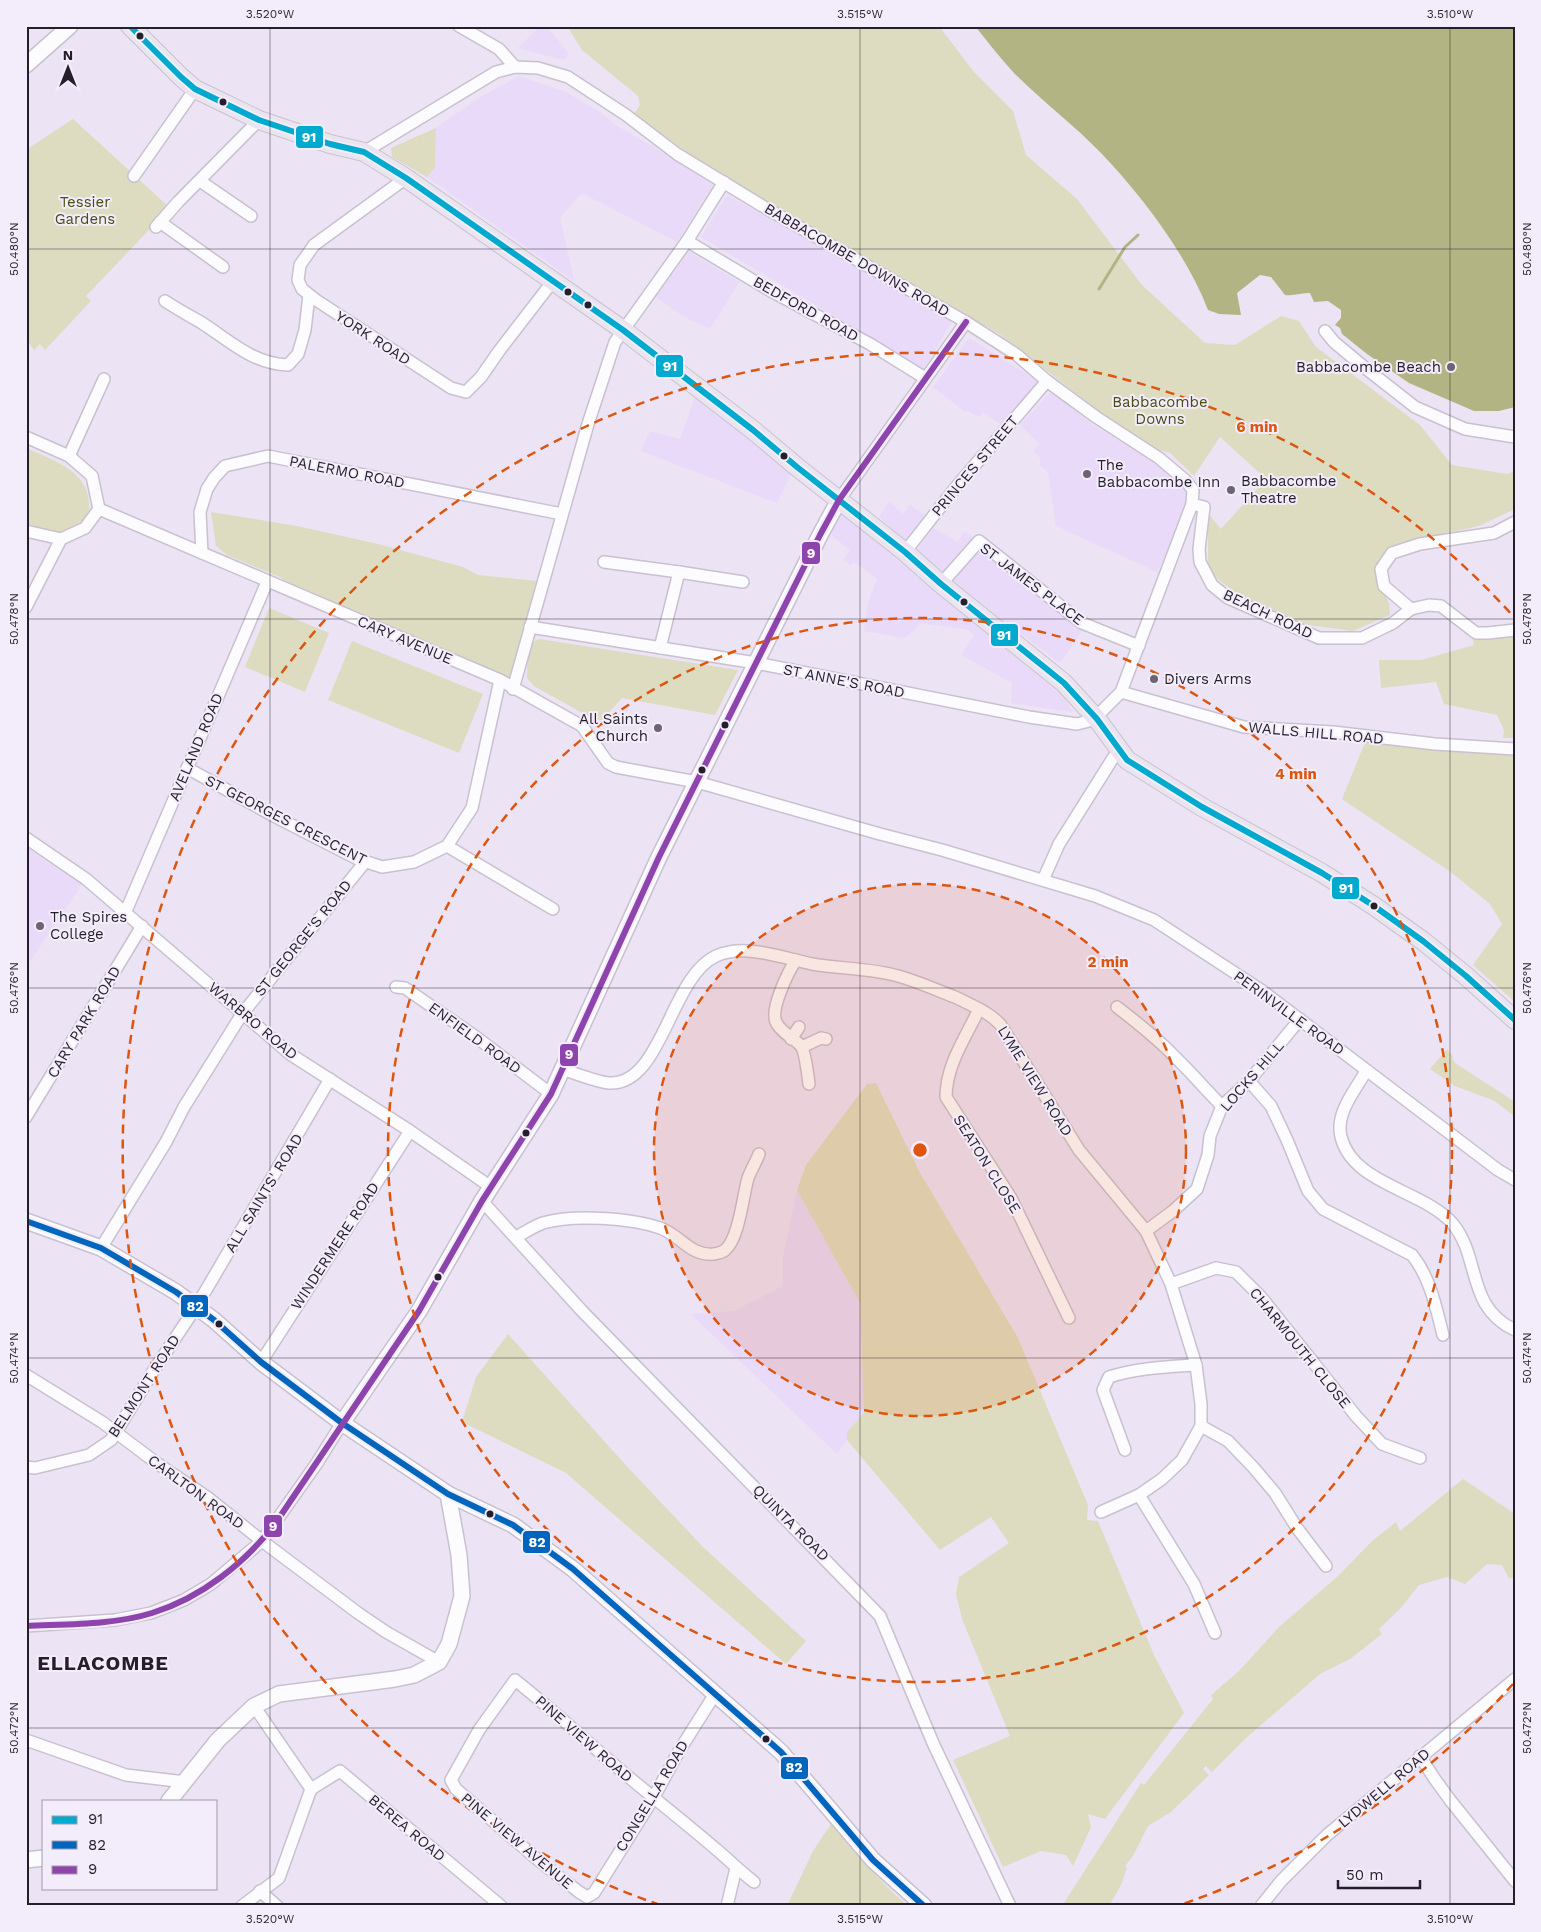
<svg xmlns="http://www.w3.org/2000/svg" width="1541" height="1932" font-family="'Work Sans',sans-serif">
<rect width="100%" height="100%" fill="#ece3f5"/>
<!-- built -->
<g fill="#e8daf8">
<polygon points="540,26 546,26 569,54 563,60 518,48"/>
<polygon points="519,76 564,91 603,114 614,124 650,145 713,185 677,242 582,193 560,217 574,281 427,177 435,167 436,128 477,99"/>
<polygon points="727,195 952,321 924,369 701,237"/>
<polygon points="689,252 739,282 710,329 683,316 656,297"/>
<polygon points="969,338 1038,381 1010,421 1003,426 983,412 979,417 968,411 964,411 933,387"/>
<polygon points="1051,392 1090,423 1189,484 1187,502 1179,526 1157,572 1056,526 1048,472 1040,465 1040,458 1033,451 1040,444 1020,425"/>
<polygon points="696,394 737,424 791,473 777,503 641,451 650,431 680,439"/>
<polygon points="889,502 903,514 910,505 927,517 905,541 879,517"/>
<polygon points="843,513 1055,684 1073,712 1011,703 1012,683 961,655 975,634 965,629 921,623 905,638 864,631 868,603 877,579 854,562 851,565 843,560 850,550 828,533"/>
<polygon points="933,528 958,542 964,531 979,541 1083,629 1060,663 950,581 946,574 916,551"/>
<polygon points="26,848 82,884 26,967"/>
<polygon points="797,1190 860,1303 864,1413 847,1432 847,1440 837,1454 691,1314 734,1311 783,1286 783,1257"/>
</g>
<!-- green -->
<g fill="#dddcc0">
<polygon points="567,26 939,26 974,72 1013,111 1026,155 1077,199 1142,285 1205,343 1235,345 1281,316 1299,321 1316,347 1420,425 1452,465 1507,474 1515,471 1515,509 1479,526 1427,537 1387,550 1375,573 1389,603 1390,615 1353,631 1301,624 1234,592 1208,571 1208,513 1221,529 1266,479 1220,437 1194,476 1170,453 1156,449 1125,431 998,333 720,176 634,114 640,105 638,96 582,50"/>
<polygon points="73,119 170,208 86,296 91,301 45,350 40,344 34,350 26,339 26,150"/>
<polygon points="436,128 435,167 427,177 392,157 391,148"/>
<path d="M26,448C57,462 93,472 89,513C67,539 55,534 26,523Z"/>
<polygon points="211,512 297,526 378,544 463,567 478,575 537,581 511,682 297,591 280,577 227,555 216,546"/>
<polygon points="269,608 329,633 305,692 245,667"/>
<polygon points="1515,631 1515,738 1503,738 1504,730 1497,715 1444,704 1436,682 1381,688 1379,660 1421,660 1474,645 1472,636 1492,639"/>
<path d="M539,639L738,670L715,715L622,698L602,720H595L534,686L527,678C528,666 525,643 539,639Z"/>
<polygon points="352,641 483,694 459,753 328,700"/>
<polygon points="1369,733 1515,754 1515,1002 1473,965 1502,924 1490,904 1452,873 1342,799"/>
<polygon points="1447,1049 1453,1056 1452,1059 1455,1063 1515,1102 1515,1117 1495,1101 1455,1086 1430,1069"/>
<polygon points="876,1083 919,1171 1018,1338 1088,1505 1087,1520 1098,1521 1154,1655 1184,1713 1105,1819 1088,1814 1091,1827 1073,1866 1066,1855 1041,1851 1003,1867 953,1760 1010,1736 962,1619 956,1594 959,1577 1009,1543 991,1517 940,1550 847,1440 847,1432 864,1413 860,1303 797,1190 806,1165 867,1084"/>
<polygon points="508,1334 622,1461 704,1548 806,1641 786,1664 566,1473 462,1422 476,1377"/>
<polygon points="1463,1479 1515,1514 1515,1578 1509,1578 1502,1565 1487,1564 1465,1584 1447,1577 1419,1585 1400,1609 1379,1629 1382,1634 1350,1659 1320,1674 1245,1739 1212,1772 1206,1766 1203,1769 1209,1775 1171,1812 1148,1826 1133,1856 1125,1866 1127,1868 1121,1885 1109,1906 1062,1906 1141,1783 1144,1785 1213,1699 1211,1695 1239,1671 1279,1627 1338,1576 1372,1541 1396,1522 1400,1531"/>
<path d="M833,1821C856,1849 880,1885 909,1906H787L813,1851Z"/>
</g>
<!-- water -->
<path fill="#b3b484" d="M975,26H1515V407L1499,411H1474L1409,383L1367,354L1342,334L1340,328L1335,325L1341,318V310L1328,301L1314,302L1310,293C1301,293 1295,296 1285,295L1271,277L1260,275L1237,293L1241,315L1219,314L1208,310C1187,255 1142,196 1101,153C1074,125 1042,101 1014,73C1000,58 988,42 975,26Z"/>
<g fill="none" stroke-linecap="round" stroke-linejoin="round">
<!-- stream -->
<polyline stroke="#b3b484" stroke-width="3" points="1099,289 1125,247 1138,235"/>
<!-- street casing -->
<g stroke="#c8c1cf" stroke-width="14">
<g id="street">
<polyline points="459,26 499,49 515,67"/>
<polyline points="364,152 496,72 515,67 538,68 568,77 626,115 677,154 764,207 966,322 1017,355 1047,381 1096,417 1159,458 1185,480 1193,490 1192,504 1121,692 1095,718"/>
<polyline points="134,176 195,89"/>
<polyline points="406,178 314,245 300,265 298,280 302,289 316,300 451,388 466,392 481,377 499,351 553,281"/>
<polyline points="200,181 251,216"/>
<polyline points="160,222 223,267"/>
<polyline points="156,227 178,202 259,120"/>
<polyline points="687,241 771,291 870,344 925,378"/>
<path d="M165,301C177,309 190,316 202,323C230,341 253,364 288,365L298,354L305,330L309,295"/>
<polyline points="1325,331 1334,342 1364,367 1415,407 1465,429 1515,437"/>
<polyline points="26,437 69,456 92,476 99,509 85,528 61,539 26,531"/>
<polyline points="69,456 104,379"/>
<polyline points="839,500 966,322"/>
<polyline points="1192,504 1204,507 1199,549 1200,562 1212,585 1228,598 1319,638 1362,638 1393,623 1411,609 1384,586 1381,569 1392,553 1420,544 1494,533 1515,522"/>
<polyline points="99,509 500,680 582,726 608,763 616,767 697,782 880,834 942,850 1095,896 1154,920 1261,990 1498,1170 1515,1180"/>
<polyline points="905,552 956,487 1047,381"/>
<polyline points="202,553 200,512 207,489 214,478 225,466 268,456 562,514"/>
<polyline points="604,562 679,572"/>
<polyline points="941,584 979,541 1082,623 1139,646"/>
<polyline points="26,607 61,539"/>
<polyline points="1411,609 1429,605 1441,606 1476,633 1488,633 1515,630"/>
<polyline points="530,627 756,663 1029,717 1077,724 1097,719"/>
<polyline points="660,648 679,572 743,582"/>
<polyline points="513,689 588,424 615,342 687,241 724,182"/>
<polyline points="1121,692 1244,727 1333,732 1435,744 1515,749"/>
<polyline points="187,768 274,816 358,859 382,867 414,862 447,846 472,808 500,680"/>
<polyline points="26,838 86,879 290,1054 410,1131 491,1187"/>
<polyline points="447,846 553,909"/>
<polyline points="1043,880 1059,844 1113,758 1119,751"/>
<polyline points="126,911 267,582"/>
<path d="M796,960C788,972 770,1009 776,1022C781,1033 793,1037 801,1046C805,1051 808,1076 809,1084"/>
<polyline points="396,987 405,988 476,1037 551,1094"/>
<path d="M1117,1007C1136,1022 1156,1037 1173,1055C1190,1071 1205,1089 1222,1106"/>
<path d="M979,1009C966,1037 946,1065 946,1097L1011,1198L1069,1318"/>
<polyline points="791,1039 799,1027"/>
<polyline points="802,1047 821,1038 826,1039"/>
<path d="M562,1069C574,1073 597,1082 609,1083C662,1086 670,977 716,956C745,943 783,958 812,964C840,969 870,968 898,976C917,981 936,990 955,997C971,1005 987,1011 1000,1024L1079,1150L1146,1231L1171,1284L1196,1365L1201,1404V1426L1182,1460L1162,1479L1139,1495L1101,1512"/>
<path d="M1366,1071C1355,1091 1335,1113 1341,1137C1353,1185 1424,1190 1453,1224C1481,1259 1466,1307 1515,1330"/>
<path d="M1249,1081L1271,1106L1287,1140L1308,1191L1323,1209L1412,1255C1430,1277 1436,1307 1443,1335"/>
<polyline points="26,1117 142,926"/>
<polyline points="482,1201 582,1311 880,1616 933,1743 1010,1906"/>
<polyline points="1146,1231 1173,1211 1197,1189 1208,1155 1210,1136 1222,1106 1249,1081 1300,1019"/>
<path d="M516,1237C524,1233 534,1226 543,1223C573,1214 631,1218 660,1228C682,1236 689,1256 714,1254C717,1253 722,1253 725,1250C739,1239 743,1195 748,1178C751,1170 756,1162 759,1154"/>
<polyline points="101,1248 166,1142 184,1107 242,1014 365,862"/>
<polyline points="1171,1284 1216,1268 1236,1272 1261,1297 1356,1416 1382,1444 1420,1458"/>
<polyline points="261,1362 410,1131"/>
<polyline points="26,1375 102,1422 158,1464 207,1497 262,1541 358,1613 386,1632 439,1662"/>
<polyline points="1201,1426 1228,1441 1253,1467 1275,1493 1297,1528 1326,1566"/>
<path d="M1125,1450L1103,1390L1109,1377C1137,1368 1166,1367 1196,1365"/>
<polyline points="26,1467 35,1468 89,1455 111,1440 154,1370 196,1307 330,1079"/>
<polyline points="1139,1495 1194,1584 1215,1633"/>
<polyline points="26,1626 115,1620 151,1613 184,1600 211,1584 262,1541 317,1463 342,1423"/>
<path d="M715,1694L679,1751L654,1797L594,1893L587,1897L579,1892L537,1859L456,1789L451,1780L479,1730L515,1680C553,1710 588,1743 625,1774C656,1800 687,1824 717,1850C730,1861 741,1872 754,1882"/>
<polyline points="26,1740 126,1775 185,1782"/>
<polyline points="1420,1756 1434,1778 1450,1800 1515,1881"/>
<polyline points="311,1789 340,1771 501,1906"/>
<polyline points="260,1891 277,1906"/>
<polyline points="242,1906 279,1878 311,1789 254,1706"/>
<polyline points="727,1906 736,1868"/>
<polyline points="1261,1906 1281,1881 1327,1835 1515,1679"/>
</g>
</g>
<!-- secondary casing -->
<g stroke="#c8c1cf" stroke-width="18">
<g id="secondary">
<polyline points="26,65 70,26"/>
<polyline points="26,1221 101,1248 176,1292 214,1320 261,1362 342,1423 448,1494 513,1525 573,1569 781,1752 873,1860 924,1906"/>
<polyline points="342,1423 419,1311 482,1201 551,1094 659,857 820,535 839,500"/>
<polyline points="169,1801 218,1740 254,1706 279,1694 395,1679 414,1675 439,1662 449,1644 462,1596 459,1555 448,1494"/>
<polyline points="26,1860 44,1858"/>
</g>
</g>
<!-- primary casing -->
<g stroke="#c8c4cc" stroke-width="20">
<polyline id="primary" points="130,26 181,77 195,89 259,120 330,144 364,152 406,178 623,330 753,430 797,467 905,552 941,584 1064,683 1097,719 1127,760 1202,807 1322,873 1374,906 1423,941 1466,976 1515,1020"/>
</g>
<!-- street -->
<use href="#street" stroke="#fcfbfe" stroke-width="11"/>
<!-- secondary -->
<use href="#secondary" stroke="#fcfbfe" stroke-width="15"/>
<!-- primary -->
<use href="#primary" stroke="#e9e4ef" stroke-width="18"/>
<!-- bus-1 casing -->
<g stroke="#f3edfb" stroke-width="10">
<polyline id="bus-1" points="130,26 181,77 195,89 259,120 330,144 364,152 406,178 623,330 753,430 797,467 905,552 941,584 1064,683 1097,719 1127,760 1202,807 1322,873 1374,906 1423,941 1466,976 1515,1020"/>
</g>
<!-- bus-2 casing -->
<g stroke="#f3edfb" stroke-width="10">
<polyline id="bus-2" points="26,1221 101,1248 176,1292 214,1320 261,1362 342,1423 448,1494 513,1525 573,1569 781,1752 873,1860 924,1906"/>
</g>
<!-- bus-3 casing -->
<g stroke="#f3edfb" stroke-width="10">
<path id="bus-3" d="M26,1626C66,1624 114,1625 152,1613C201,1598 247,1562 277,1521L419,1311L482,1201L551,1094L659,857L820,535L839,500L966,322"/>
</g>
<!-- bus-1 -->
<use href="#bus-1" stroke="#00a9ce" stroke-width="6"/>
<!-- bus-2 -->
<use href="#bus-2" stroke="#0065bd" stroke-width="6"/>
<!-- bus-3 -->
<use href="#bus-3" stroke="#8e44ad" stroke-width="6"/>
</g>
<!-- ticks -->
<path fill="none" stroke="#251f2b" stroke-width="1" stroke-opacity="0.45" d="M270,26V1906M860,26V1906M1450,26V1906M26,249H1515M26,619H1515M26,988H1515M26,1358H1515M26,1728H1515"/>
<!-- distance rings -->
<circle cx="920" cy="1150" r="266" fill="#de560e" fill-opacity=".12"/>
<g fill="none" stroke="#de560e" stroke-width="2.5" stroke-dasharray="9 6">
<circle cx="920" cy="1150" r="266"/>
<circle cx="920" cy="1150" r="532"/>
<path d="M1513 1684A798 798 0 0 1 1180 1905M660 1905A798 798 0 1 1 1513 616"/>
</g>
<!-- markers -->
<g fill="#251f2b" stroke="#f3edfb" stroke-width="2">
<circle cx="140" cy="36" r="4.5"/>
<circle cx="223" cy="102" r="4.5"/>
<circle cx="568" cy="292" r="4.5"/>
<circle cx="588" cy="305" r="4.5"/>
<circle cx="784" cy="456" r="4.5"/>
<circle cx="964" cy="602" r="4.5"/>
<circle cx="725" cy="725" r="4.5"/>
<circle cx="702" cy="770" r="4.5"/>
<circle cx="1374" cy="906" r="4.5"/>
<circle cx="526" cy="1133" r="4.5"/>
<circle cx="438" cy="1277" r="4.5"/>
<circle cx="219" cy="1324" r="4.5"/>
<circle cx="490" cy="1514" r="4.5"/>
<circle cx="766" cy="1739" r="4.5"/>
</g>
<g fill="#6b6472" stroke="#f3edfb" stroke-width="2">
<circle cx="1451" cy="367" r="5"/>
<circle cx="1087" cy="474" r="5"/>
<circle cx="1231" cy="490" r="5"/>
<circle cx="1154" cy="679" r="5"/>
<circle cx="658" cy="728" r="5"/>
<circle cx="40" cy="926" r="5"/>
</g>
<g text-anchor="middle" stroke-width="4" stroke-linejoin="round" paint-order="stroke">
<!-- park labels -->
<g font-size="15" fill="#494d13" stroke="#f3edfb">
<text x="85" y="207">Tessier<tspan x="85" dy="17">Gardens</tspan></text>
<text x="1160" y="407">Babbacombe<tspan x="1160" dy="17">Downs</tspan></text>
</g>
<!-- street labels -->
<g font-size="15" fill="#251f2b" stroke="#f3edfb">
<text transform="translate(857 260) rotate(30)" y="5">BABBACOMBE DOWNS ROAD</text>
<text transform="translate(806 309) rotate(29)" y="5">BEDFORD ROAD</text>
<text transform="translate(373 338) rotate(33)" y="5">YORK ROAD</text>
<text transform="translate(975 466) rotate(-50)" y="5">PRINCES STREET</text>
<text transform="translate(347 472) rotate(11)" y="5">PALERMO ROAD</text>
<text transform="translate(1032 584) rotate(37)" y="5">ST JAMES PLACE</text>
<text transform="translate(1268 614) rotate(25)" y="5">BEACH ROAD</text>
<text transform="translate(405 640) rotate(23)" y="5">CARY AVENUE</text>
<text transform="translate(844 681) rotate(11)" y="5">ST ANNE'S ROAD</text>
<text transform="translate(1316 733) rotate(5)" y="5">WALLS HILL ROAD</text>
<text transform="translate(196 747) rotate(-67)" y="5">AVELAND ROAD</text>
<text transform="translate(286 820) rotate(27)" y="5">ST GEORGES CRESCENT</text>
<text transform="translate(303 938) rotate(-51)" y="5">ST GEORGE'S ROAD</text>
<text transform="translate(1289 1013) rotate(36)" y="5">PERINVILLE ROAD</text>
<text transform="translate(253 1021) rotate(40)" y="5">WARBRO ROAD</text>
<text transform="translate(84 1022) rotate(-59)" y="5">CARY PARK ROAD</text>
<text transform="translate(475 1038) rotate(36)" y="5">ENFIELD ROAD</text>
<text transform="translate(1252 1076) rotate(-49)" y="5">LOCKS HILL</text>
<text transform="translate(1035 1081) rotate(58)" y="5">LYME VIEW ROAD</text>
<text transform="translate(987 1164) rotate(58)" y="5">SEATON CLOSE</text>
<text transform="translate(264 1193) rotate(-59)" y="5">ALL SAINTS' ROAD</text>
<text transform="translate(335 1246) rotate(-57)" y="5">WINDERMERE ROAD</text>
<text transform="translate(1300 1348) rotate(51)" y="5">CHARMOUTH CLOSE</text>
<text transform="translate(144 1386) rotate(-57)" y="5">BELMONT ROAD</text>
<text transform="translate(196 1492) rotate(36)" y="5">CARLTON ROAD</text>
<text transform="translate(791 1523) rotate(45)" y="5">QUINTA ROAD</text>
<text transform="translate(584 1739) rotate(41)" y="5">PINE VIEW ROAD</text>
<text transform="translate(1384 1788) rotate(-40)" y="5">LYDWELL ROAD</text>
<text transform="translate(652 1796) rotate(-59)" y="5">CONGELLA ROAD</text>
<text transform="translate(407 1828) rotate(40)" y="5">BEREA ROAD</text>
<text transform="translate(517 1841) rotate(40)" y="5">PINE VIEW AVENUE</text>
</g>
<!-- poi labels -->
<g font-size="15" fill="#251f2b" stroke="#f3edfb" text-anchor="start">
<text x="1441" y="372" text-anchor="end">Babbacombe Beach</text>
<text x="1097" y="470">The<tspan x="1097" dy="17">Babbacombe Inn</tspan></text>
<text x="1241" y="486">Babbacombe<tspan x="1241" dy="17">Theatre</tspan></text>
<text x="1164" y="684">Divers Arms</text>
<text x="648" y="724" text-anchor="end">All Saints<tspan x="648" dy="17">Church</tspan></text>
<text x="50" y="922">The Spires<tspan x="50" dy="17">College</tspan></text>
</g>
<!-- district labels -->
<g font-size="20" font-weight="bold" letter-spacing="1" fill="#251f2b" stroke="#f3edfb">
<text x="103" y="1670">ELLACOMBE</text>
</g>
</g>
<circle cx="920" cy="1150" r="8" fill="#de560e" stroke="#f3edfb" stroke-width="2.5"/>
<g font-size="15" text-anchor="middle" font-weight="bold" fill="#de560e" stroke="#f3edfb" stroke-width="4" stroke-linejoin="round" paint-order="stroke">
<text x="1257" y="432">6 min</text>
<text x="1296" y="779">4 min</text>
<text x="1108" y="967">2 min</text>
</g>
<g stroke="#f3edfb" stroke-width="2">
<rect x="295" y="125" width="29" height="24" rx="5" fill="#00a9ce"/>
<rect x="655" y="354" width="29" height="24" rx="5" fill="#00a9ce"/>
<rect x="801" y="541" width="20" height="24" rx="5" fill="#8e44ad"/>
<rect x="990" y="623" width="29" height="24" rx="5" fill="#00a9ce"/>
<rect x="1331" y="876" width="29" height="24" rx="5" fill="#00a9ce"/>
<rect x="559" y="1043" width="20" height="24" rx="5" fill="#8e44ad"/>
<rect x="180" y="1294" width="29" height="24" rx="5" fill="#0065bd"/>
<rect x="263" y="1514" width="20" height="24" rx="5" fill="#8e44ad"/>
<rect x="522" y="1530" width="29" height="24" rx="5" fill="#0065bd"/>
<rect x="780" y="1756" width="29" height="24" rx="5" fill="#0065bd"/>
</g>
<g font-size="14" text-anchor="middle" font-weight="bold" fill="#fff">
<text x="309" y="142">91</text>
<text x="670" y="371">91</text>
<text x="811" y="558">9</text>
<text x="1004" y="640">91</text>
<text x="1346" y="893">91</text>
<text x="569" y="1059">9</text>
<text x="195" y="1311">82</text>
<text x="273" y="1531">9</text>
<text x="537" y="1547">82</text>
<text x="794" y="1772">82</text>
</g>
<!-- border -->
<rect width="1541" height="1932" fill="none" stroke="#f3edfb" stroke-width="55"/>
<!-- legend -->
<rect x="42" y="1800" width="175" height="90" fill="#f3edfb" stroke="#a19ba8"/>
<rect x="52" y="1816" width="25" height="8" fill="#00a9ce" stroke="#a19ba8"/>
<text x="88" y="1824" font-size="15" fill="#251f2b">91</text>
<rect x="52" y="1841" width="25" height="8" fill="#0065bd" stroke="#a19ba8"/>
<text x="88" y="1850" font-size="15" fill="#251f2b">82</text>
<rect x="52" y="1866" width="25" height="8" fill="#8e44ad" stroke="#a19ba8"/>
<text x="88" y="1874" font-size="15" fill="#251f2b">9</text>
<!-- north arrow -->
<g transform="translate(68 68)" stroke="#f3edfb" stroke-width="4" paint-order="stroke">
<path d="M0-4L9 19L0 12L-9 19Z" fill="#251f2b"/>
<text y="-8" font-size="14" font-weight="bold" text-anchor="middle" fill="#251f2b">N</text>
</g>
<!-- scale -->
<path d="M1338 1880v8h82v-8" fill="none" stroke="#251f2b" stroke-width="2.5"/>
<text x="1346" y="1880" font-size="15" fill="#251f2b" stroke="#f3edfb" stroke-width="4" paint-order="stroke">50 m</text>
<rect x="28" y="28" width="1486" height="1876" fill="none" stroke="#251f2b" stroke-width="2"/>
<g font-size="12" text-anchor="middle" fill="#251f2b">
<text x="270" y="18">3.520°W</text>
<text x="860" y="18">3.515°W</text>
<text x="1450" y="18">3.510°W</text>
<text transform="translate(14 249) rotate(-90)" y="4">50.480°N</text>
<text transform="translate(1527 249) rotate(-90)" y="4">50.480°N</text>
<text transform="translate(14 619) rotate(-90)" y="4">50.478°N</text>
<text transform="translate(1527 619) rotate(-90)" y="4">50.478°N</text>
<text transform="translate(14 988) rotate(-90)" y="4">50.476°N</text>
<text transform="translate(1527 988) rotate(-90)" y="4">50.476°N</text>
<text transform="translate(14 1358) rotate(-90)" y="4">50.474°N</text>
<text transform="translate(1527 1358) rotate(-90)" y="4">50.474°N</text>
<text transform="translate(14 1728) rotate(-90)" y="4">50.472°N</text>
<text transform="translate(1527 1728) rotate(-90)" y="4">50.472°N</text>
<text x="270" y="1923">3.520°W</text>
<text x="860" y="1923">3.515°W</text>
<text x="1450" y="1923">3.510°W</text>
</g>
</svg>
